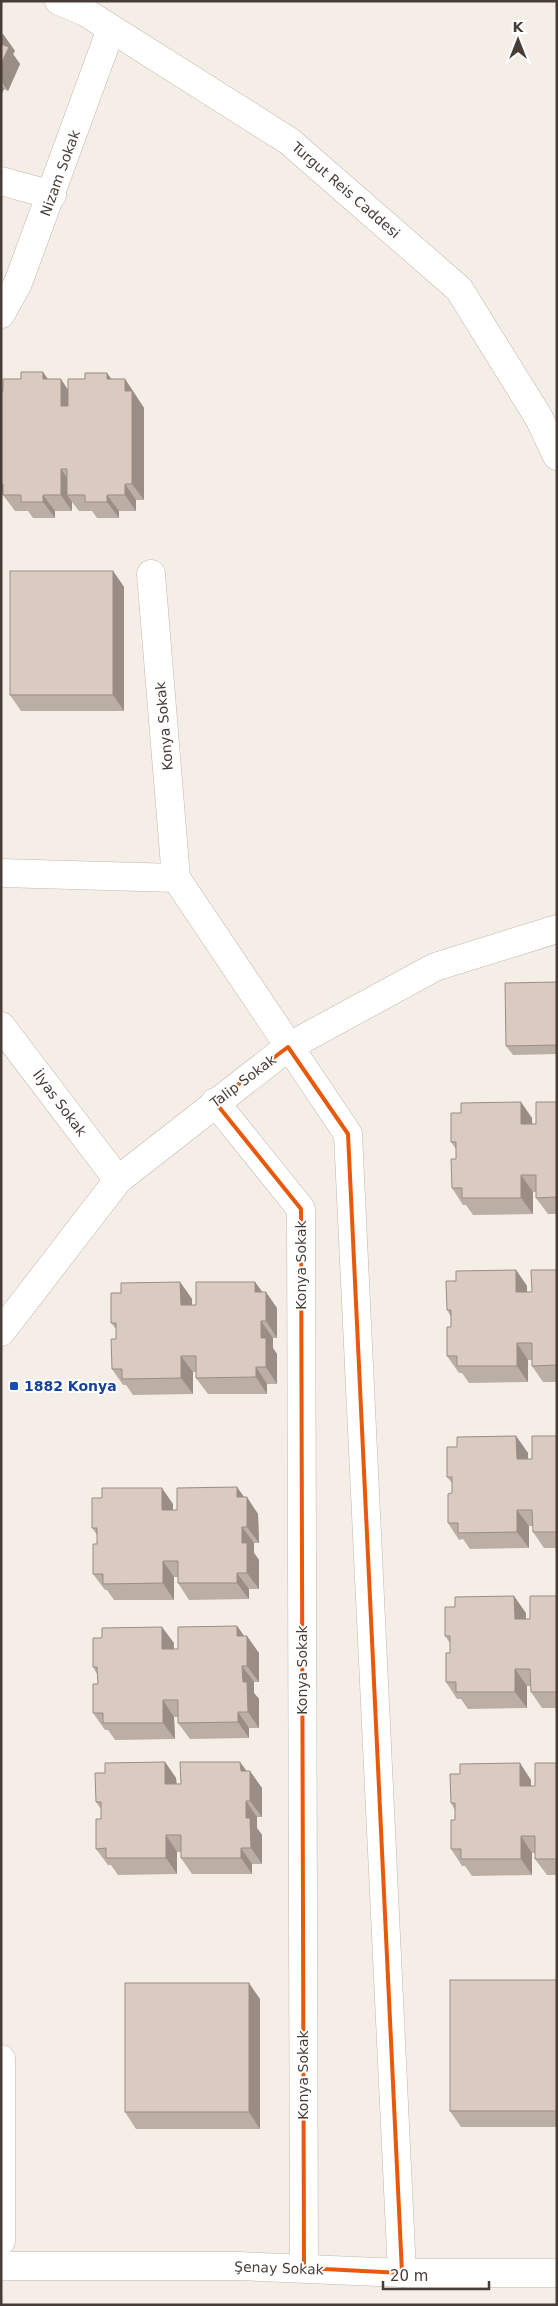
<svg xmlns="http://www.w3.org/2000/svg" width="558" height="2306" font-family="'DejaVu Sans',sans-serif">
<rect width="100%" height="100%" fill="#f5eee7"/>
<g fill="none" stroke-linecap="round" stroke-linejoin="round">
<!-- minor casing -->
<g stroke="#c4b6ac" stroke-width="29">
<g id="minor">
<polyline points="1,181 52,195"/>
<polyline points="1,314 18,283 111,29"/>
<polyline points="151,574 176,878 348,1134 402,2273"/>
<polyline points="1,873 176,878"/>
<polyline points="1,1026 118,1180"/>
<polyline points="215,1102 301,1209 304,2268"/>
<polyline points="1,1332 118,1180 288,1047 435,967 557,929"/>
<polyline points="1,2059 1,2241"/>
<polyline points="1,2266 239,2266 402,2273 557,2273"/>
</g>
</g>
<!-- tertiary casing -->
<g stroke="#c4b6ac" stroke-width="29">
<polyline id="tertiary" points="59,1 85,12 289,141 459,289 539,418 557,456"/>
</g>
<!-- minor -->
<use href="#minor" stroke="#fff" stroke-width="28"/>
<!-- tertiary -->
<use href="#tertiary" stroke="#fff" stroke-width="28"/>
</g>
<!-- wall -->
<g fill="#bbaea4">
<polygon points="1,33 3,34 15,51 13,54 20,64 8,91 4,89 1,95"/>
<polygon points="48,379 68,389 112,379 125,379 136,396 144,408 144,500 136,500 136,511 119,511 119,518 97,518 92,511 79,511 72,502 72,511 55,511 55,518 33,518 28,511 15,511 3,495 1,491 1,391"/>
<polygon points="113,571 124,587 124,711 21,711 10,695"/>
<polygon points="557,982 557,1054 513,1055 506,1046"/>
<polygon points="557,1102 557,1214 548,1214 536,1198 536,1192 533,1192 533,1214 473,1215 466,1205 463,1205 452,1188 456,1159 456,1149 451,1142 532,1118 532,1124 536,1124"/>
<polygon points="516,1270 527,1286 527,1292 532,1292 557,1270 557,1382 543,1382 532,1366 532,1360 528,1360 528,1382 469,1383 462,1373 459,1373 447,1356 451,1327 451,1317 447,1310 456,1281"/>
<polygon points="180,1282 192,1299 192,1305 196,1305 255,1282 262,1292 277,1308 277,1338 273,1338 273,1348 277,1354 277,1384 267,1384 267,1394 208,1394 196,1378 196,1372 193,1372 193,1394 133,1395 126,1385 123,1385 112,1369 116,1339 116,1329 111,1323 121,1293"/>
<polygon points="516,1436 528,1453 528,1459 532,1459 557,1436 557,1548 544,1548 533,1532 533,1526 529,1526 529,1548 470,1549 463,1539 459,1540 448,1523 452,1493 452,1483 447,1477 457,1447"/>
<polygon points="244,1497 258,1514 259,1543 254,1543 254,1553 259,1560 259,1589 249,1589 249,1599 189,1600 178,1583 178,1577 174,1577 174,1600 114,1600 107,1590 105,1590 93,1574 97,1544 97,1535 92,1528 173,1504 173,1510 177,1510"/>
<polygon points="557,1596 557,1708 542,1708 531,1692 531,1686 527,1686 527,1708 468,1709 461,1699 457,1699 446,1682 450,1653 450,1643 445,1636 526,1613 526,1619 530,1619"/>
<polygon points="237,1626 244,1636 259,1653 259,1682 254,1682 254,1693 259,1699 259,1728 249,1728 249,1738 190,1739 178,1723 178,1717 174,1717 175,1739 115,1740 108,1730 105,1730 93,1713 98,1684 97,1674 93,1667 174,1643 174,1649 178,1649"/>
<polygon points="165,1762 176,1778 177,1784 181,1784 240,1762 247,1771 262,1788 262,1817 257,1817 257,1828 262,1835 262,1864 252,1864 252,1874 192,1874 181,1858 181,1852 177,1852 177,1874 118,1875 111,1865 108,1865 96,1849 101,1819 101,1809 96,1802 105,1773"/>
<polygon points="557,1763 557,1875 547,1875 535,1859 535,1853 532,1853 532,1875 472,1876 465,1866 462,1866 451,1849 455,1820 455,1810 451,1803 531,1780 531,1786 535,1786"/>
<polygon points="557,1980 557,2127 461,2127 450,2111"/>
<polygon points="260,1999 260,2129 136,2129 125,2112"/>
</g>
<!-- shaded-wall -->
<g fill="#998d86">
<polygon points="3,34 15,51 13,54 20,64 8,91 1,81 1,39"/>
<polygon points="1,85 4,89 1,95"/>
<polygon points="43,372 55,389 43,379"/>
<polygon points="107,373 119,389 107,379"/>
<polygon points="61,379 72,396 72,422 61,406"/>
<polygon points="125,379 144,408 144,500 132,484 125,391"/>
<polygon points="61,469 72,485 67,495 72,502 72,511 61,495"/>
<polygon points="125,484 136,500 136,511 125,495"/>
<polygon points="43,495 55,511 55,518 43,502"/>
<polygon points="107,495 119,511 119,518 107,502"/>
<polygon points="113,571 124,587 124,711 113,695"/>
<polygon points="521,1102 532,1118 533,1141 521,1124"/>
<polygon points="521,1175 533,1192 533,1214 521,1198"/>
<polygon points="516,1270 527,1286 527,1309 516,1292"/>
<polygon points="180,1282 192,1299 192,1321 181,1305"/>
<polygon points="255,1282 266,1297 266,1292 277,1308 277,1338 266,1321 255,1292"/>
<polygon points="261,1321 273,1338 273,1348 277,1354 277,1384 266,1367 261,1338"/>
<polygon points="517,1343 528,1360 528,1382 517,1366"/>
<polygon points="181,1356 193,1372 193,1394 181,1378"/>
<polygon points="256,1367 267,1384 267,1394 256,1377"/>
<polygon points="516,1436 528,1453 528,1475 517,1459"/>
<polygon points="237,1487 247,1501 247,1497 258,1514 259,1543 247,1527 237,1497"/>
<polygon points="162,1488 173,1504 173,1527 162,1510"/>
<polygon points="517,1510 529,1526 529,1548 517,1532"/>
<polygon points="242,1527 254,1543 254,1553 259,1560 259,1589 247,1573 242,1543"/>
<polygon points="163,1561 174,1577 174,1600 163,1583"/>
<polygon points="237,1573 249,1589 249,1599 237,1583"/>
<polygon points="514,1596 526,1613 526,1635 515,1619"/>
<polygon points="237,1626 247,1640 247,1636 259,1653 259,1682 247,1666 237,1636"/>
<polygon points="162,1627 174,1643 174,1666 162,1649"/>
<polygon points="242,1666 254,1682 254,1693 259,1699 259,1728 248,1712 243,1682"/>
<polygon points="515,1669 527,1686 527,1708 515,1692"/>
<polygon points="163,1700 174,1717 175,1739 163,1723"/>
<polygon points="238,1712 249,1728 249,1738 238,1722"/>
<polygon points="165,1762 176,1778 177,1801 165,1784"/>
<polygon points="240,1762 250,1777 250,1771 262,1788 262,1817 250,1801 241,1771"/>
<polygon points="520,1763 531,1780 531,1802 520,1786"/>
<polygon points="246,1801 257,1817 257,1828 262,1835 262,1864 251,1848 246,1818"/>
<polygon points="166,1835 177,1852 177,1874 166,1858"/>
<polygon points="521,1836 532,1853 532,1875 521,1859"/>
<polygon points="241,1848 252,1864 252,1874 241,1858"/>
<polygon points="249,1983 260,1999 260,2129 249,2112"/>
</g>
<!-- building -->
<g fill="#dacabf" stroke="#998d86">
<polygon points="1,44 9,47 1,64"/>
<polygon points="21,372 43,372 43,379 61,379 61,406 68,406 68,379 85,379 85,373 107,373 107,379 125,379 125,391 132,391 132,484 125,484 125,495 107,495 107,502 85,502 85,495 67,495 67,469 61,469 61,495 43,495 43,502 21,502 21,495 3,495 3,484 1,484 1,391 3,391 3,379 21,379"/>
<rect x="10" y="571" width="103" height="124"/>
<polygon points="557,982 557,1045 506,1046 505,983"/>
<polygon points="521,1102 521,1124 536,1124 536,1102 557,1102 557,1197 536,1198 536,1175 521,1175 521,1198 462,1198 462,1188 452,1188 451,1159 456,1159 456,1142 451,1142 451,1113 461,1113 461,1103"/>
<polygon points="516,1270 516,1292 532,1292 531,1270 557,1270 557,1365 532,1366 532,1343 517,1343 517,1366 457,1366 457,1356 447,1356 447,1327 451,1327 451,1310 447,1310 446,1281 456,1281 456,1271"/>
<polygon points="180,1282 181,1305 196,1305 196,1282 255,1282 255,1292 266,1292 266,1321 261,1321 261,1338 266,1338 266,1367 256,1367 256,1377 196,1378 196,1356 181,1356 181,1378 122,1379 122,1369 112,1369 111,1339 116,1339 116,1323 111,1323 111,1293 121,1293 121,1283"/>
<polygon points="516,1436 517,1459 532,1459 532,1436 557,1436 557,1532 533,1532 532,1510 517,1510 517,1532 458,1533 458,1523 448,1523 448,1494 452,1493 452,1477 447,1477 447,1447 457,1447 457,1437"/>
<polygon points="237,1487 237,1497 247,1497 247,1527 242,1527 242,1543 247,1543 247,1573 237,1573 237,1583 178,1583 178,1561 163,1561 163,1583 103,1584 103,1574 93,1574 93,1544 97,1544 97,1528 92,1528 92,1498 102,1498 102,1488 162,1488 162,1510 177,1510 177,1488"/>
<polygon points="514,1596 515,1619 530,1619 530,1596 557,1596 557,1692 531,1692 530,1669 515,1669 515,1692 456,1692 456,1682 446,1682 446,1653 450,1653 450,1636 445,1636 445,1607 455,1607 455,1597"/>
<polygon points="237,1626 237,1636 247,1636 247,1666 242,1666 243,1682 247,1682 248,1712 238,1712 238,1722 178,1723 178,1700 163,1700 163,1723 103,1723 103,1713 93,1713 93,1684 98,1684 97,1667 93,1667 93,1638 102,1638 102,1628 162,1627 162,1649 178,1649 178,1627"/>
<polygon points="165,1762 165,1784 181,1784 180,1762 240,1762 241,1771 250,1771 250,1801 246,1801 246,1818 250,1818 251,1848 241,1848 241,1858 181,1858 181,1835 166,1835 166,1858 106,1858 106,1848 96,1849 96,1819 101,1819 101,1802 96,1802 95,1773 105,1773 105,1763"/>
<polygon points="520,1763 520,1786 535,1786 535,1763 557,1763 557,1859 535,1859 535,1836 521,1836 521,1859 461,1859 461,1849 451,1849 451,1820 455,1820 455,1803 451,1803 450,1774 460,1774 460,1764"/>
<rect x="450" y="1980" width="107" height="131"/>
<rect x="125" y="1983" width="124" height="129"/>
</g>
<!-- marked area -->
<path fill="none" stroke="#e8590c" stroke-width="4" stroke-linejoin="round" d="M288,1047L348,1134L402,2273L304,2268L301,1209L215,1102Z"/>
<!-- markers -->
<rect fill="#1a4fb4" stroke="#fff" stroke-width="2" x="9" y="1381" width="10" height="10" rx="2.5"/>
<g text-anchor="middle" stroke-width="4" stroke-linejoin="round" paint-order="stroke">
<!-- street labels -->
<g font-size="14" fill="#483d36" stroke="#fff">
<text transform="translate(60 173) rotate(-70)" y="5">Nizam Sokak</text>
<text transform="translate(346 190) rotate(41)" y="5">Turgut Reis Caddesi</text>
<text transform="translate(164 726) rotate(-95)" y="5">Konya Sokak</text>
<text transform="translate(243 1081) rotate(-37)" y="5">Talip Sokak</text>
<text transform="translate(60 1103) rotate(53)" y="5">İlyas Sokak</text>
<text transform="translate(301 1265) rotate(-90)" y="5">Konya Sokak</text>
<text transform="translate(302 1670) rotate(-90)" y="5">Konya Sokak</text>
<text transform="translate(303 2075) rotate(-90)" y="5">Konya Sokak</text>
<text transform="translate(279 2268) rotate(2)" y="5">Şenay Sokak</text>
</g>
<!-- transit labels -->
<g font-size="14" font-weight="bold" fill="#164399" stroke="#fff" text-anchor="start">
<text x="24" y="1391">1882 Konya</text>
</g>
</g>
<!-- border -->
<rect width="558" height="2306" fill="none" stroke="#483d36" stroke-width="5"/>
<!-- north arrow -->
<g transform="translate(518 40)" stroke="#ffffff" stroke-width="4" paint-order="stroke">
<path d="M0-4L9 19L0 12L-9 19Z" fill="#483d36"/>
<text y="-8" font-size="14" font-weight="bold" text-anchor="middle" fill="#483d36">K</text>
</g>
<!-- scale -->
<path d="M383 2281v8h106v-8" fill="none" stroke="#483d36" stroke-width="2.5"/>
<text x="390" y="2281" font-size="15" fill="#483d36" stroke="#ffffff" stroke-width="4" paint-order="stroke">20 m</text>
</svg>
